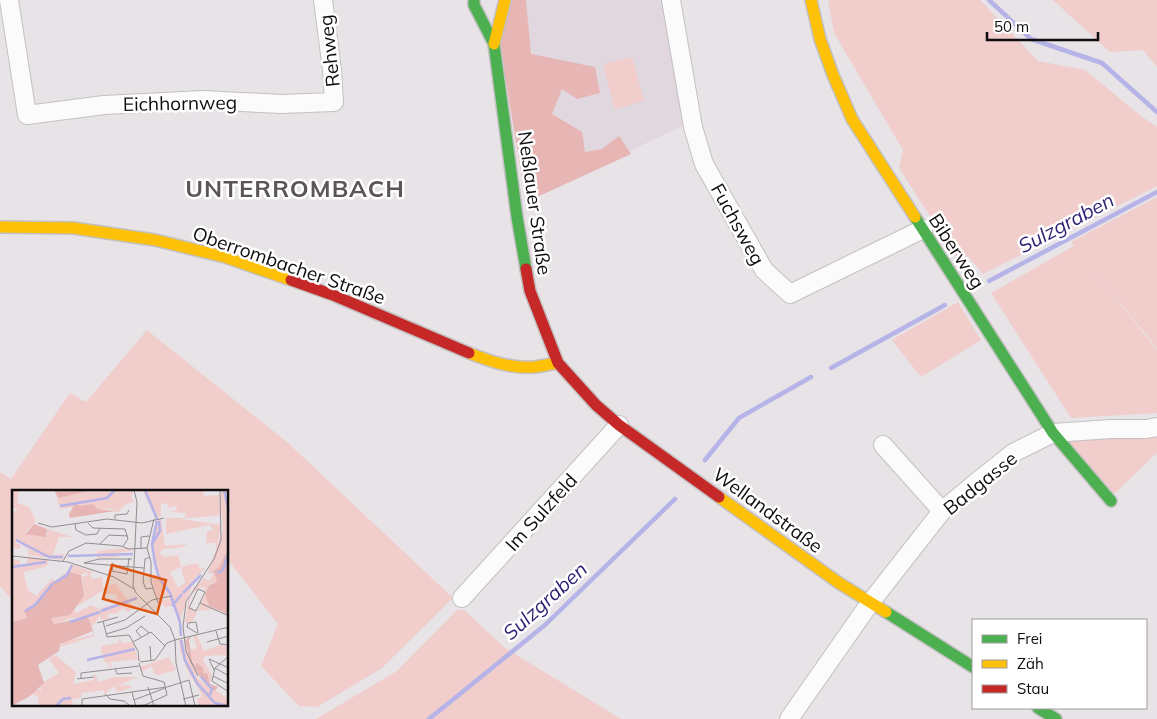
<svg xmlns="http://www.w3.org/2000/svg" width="1157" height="719" font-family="Mulish,sans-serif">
<rect width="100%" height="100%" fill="#e7e3e6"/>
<!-- built -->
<polygon fill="#e1d7df" points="509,0 664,0 685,125 526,199"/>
<!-- green -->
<g fill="#f1cdcc">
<polygon points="828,0 980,0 1038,61 1085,70 1141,116 1157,127 1157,186 983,274 968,256 959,261 899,168 903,150 834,33"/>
<polygon points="1053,0 1157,0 1157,67 1143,50 1110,52"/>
<polygon points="632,57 644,101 615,109 603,64"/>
<polygon points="1157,197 1157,348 1093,270 1157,350 1157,413 1071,418 991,293 1074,246 1071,242"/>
<polygon points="958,302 981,340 921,377 892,340"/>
<polygon points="147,330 287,442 453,598 382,668 317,707 299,706 261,666 278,624 228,560 228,492 14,492 14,602 0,586 0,472 11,479 70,393 86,402"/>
<polygon points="1157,431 1157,453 1113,495 1063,437"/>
<polygon points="457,610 464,610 505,648 621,719 316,719 397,671"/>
</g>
<!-- forest -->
<polygon fill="#e6b5b4" points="506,0 526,0 531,54 595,67 600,93 577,99 562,89 552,114 582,132 585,152 602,149 619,136 631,154 526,202 499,40"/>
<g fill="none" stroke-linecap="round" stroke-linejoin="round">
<!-- stream -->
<g stroke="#b5b3e8" stroke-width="4.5">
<polyline points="989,0 1031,39 1102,63 1157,112"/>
<polyline points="989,281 1157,192"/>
<polyline points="831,368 945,305"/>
<polyline points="705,460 739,418 811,377"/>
<polyline points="429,719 545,625 675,499"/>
</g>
<!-- street casing -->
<g stroke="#c3c0c2" stroke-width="20">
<g id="street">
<polyline points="9,0 27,115 104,105 203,100 281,104 334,102 332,70 323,0"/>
<polyline points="671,0 693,127 704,164 764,270 790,294 923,229"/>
<polyline points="883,445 942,511"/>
<polyline points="462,598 619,425"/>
<polyline points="789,719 870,603 942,511 978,481 1013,453 1053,433 1111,429 1146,429 1157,427"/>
</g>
</g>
<!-- fast casing -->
<g stroke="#c3c0c2" stroke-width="14">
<g id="fast">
<polyline points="474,0 474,5 494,44 517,217 526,269"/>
<polyline points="915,217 1053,433 1111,501"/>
<polyline points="886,612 973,667"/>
<polyline points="1038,708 1056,719"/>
</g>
</g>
<!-- slow casing -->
<g stroke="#c3c0c2" stroke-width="14">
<g id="slow">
<polyline points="811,0 820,39 833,75 852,119 915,217"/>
<polyline points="494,44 505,0"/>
<polyline points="0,227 73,228 155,240 225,257 291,280"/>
<path d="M469,353C489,361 512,369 534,367C542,366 550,364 558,363"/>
<polyline points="719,497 839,583 886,612"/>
</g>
</g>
<!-- jam casing -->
<g stroke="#c3c0c2" stroke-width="14">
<g id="jam">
<polyline points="526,269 530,291 558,363 596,405 619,425 719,497"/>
<polyline points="291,280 333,295 469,353"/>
</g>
</g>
<!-- street -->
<use href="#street" stroke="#fbfbfb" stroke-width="18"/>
<!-- fast -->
<use href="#fast" stroke="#4caf50" stroke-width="11"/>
<!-- slow -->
<use href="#slow" stroke="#ffc107" stroke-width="11"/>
<!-- jam -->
<use href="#jam" stroke="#c62828" stroke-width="11"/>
</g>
<g text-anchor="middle" stroke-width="5" stroke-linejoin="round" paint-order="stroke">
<!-- street labels -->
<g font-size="19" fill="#0f0c0e" stroke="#fff">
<text transform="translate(329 51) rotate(-96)" y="7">Rehweg</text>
<text transform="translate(180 103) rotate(-1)" y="7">Eichhornweg</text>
<text transform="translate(535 203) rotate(82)" y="7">Neßlauer Straße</text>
<text transform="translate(738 224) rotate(61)" y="7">Fuchsweg</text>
<text transform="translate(957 251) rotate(57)" y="7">Biberweg</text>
<text transform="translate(289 265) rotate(19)" y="7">Oberrombacher Straße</text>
<text transform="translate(980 483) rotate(-39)" y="7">Badgasse</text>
<text transform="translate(768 510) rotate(36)" y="7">Wellandstraße</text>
<text transform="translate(541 512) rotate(-48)" y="7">Im Sulzfeld</text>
</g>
<!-- water labels -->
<g font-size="20" font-style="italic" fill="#2e1f73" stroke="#fff">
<text transform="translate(1066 223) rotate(-28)" y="7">Sulzgraben</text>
<text transform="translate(545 601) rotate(-42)" y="7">Sulzgraben</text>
</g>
<!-- district labels -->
<g font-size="24" font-weight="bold" letter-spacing="1" fill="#5b555a" stroke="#fff">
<text x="295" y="197">UNTERROMBACH</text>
</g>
</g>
<!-- overview -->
<g transform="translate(12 490)">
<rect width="216" height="216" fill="#e7e3e6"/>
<path d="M0,0H7L5,13L17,17L24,31L14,42L31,46L35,45V39L60,47H47L41,65L53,64L50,70L16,65L17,60L4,50L3,53L9,55L8,59L0,58V25L5,19L0,17ZM81,0H122L119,7L122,12L115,13L105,23L100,19H85L81,14L48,19L45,8ZM130,0H192L191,6L207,5L209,25L168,29L209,35L204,61V53H194L195,41L202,40L197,35L154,44V28H172L175,23L156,22L166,20L163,16L156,18L155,13L149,14V26L144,28ZM208,0H214L216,59L207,77L196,82L211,40ZM149,28L153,56L175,54L171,57L150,59L148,63L152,67L166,65L169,77L185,73L188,79L194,77L170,103L181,93L168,130L161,115L153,117L145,109L153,110L161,106L146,84L141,52L145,31ZM169,77L173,93L166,98L158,82ZM113,58L122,60L102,64L108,67L85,68V65L91,67L102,64H85V61ZM16,67L36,70V75L32,77L11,82L16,100L24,106L40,89L43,91L57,80L59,74L81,82L78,84L80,89L90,87L91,99L103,93L122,118L116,122L111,118L105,123L96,124V129L90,130L88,126L80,137L76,128H60L42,134L39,128L58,125L62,119L64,123L79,115L87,119L106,113L104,104H94L92,100L62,118L72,106L70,87L76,85L75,82L69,85L58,82L38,94L23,115L12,121L17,128L0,132V69L8,70V75H14ZM202,82L205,92L197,94L193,103L197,116L194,115L202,119L186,121L195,99L192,101L193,96L189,99V96L180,104L176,118L181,117L180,122L186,115L182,120L185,122L180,132L173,133L176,113L182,98L192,88L197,91ZM145,84L155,99L158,107L145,108L143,102L147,100L143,101L139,85ZM81,141L85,156L82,146L46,158L53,151L81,145ZM184,144L192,161L208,155L216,157V165L193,166L191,171L200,185L198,194L195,183H191V178L184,171V177L179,167L178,160L185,158L181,146ZM108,148L110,153L121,152L126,169L98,172L100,178L97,177V172L94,173L90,166L89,156L106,153ZM170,150L185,188L216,209V216H187L185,209L190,207L189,203L174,178L168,160L167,151ZM43,165L64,182L61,194L82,190V183L87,192L102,187H126L106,196L118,195L120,201L118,198L106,202L102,196L92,204V200L70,203L69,208L60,209L61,216H27L26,206L20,204L24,199L30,200L28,196L33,191L47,183L37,169ZM157,167L164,180L146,185L142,184L140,176L129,182L128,177Z" fill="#f1cdcc" fill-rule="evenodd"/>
<path d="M42,0H81L46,8ZM63,14L68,16L81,14L85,19L103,21L58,28L57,24ZM22,34L35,39L34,47L14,44ZM216,59L217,123L215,124L197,116L193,104L197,95L205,92L202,82L195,84L207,77ZM58,82L69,85L72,106L58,125L39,128L42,134L76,127L81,141L48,154L47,161L26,175L32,193L18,206L0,216V132L16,128L12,121L23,115L38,94ZM180,146L177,150L180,171L184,177V172L191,178V183H195L198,194L206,197L203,201L188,187L178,172L173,150Z" fill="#e6b5b4"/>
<path fill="none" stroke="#b5b3e8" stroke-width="2.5" d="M133,0L145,29M212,0L217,22M48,16L95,8L103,0M147,31L148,41L140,54L143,73L147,88L158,103L168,132L169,146M4,50L37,67H51M140,54L145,31M56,66L121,64M0,77L34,72M205,83L211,80L217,61M42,93L55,85L60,75M171,103L189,85M160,116L170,104M13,121L23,115L41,93M89,121L125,108M58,132L88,122M169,150L173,170L185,193L203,213L216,216M75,170L123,159M189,187L200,199L198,205M44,216L51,209L59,208"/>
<path fill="none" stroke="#918d90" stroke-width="1" d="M122,0L125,12L121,96L124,103L158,137L163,150L217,137M103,29V25L115,24L117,20M142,29L135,58L139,72V92L146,113M26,33L40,37L95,29L130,33L152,28M76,33L81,38L113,39L116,49L111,56M63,34L64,40L74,45L85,44L88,38M88,54L97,45L116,46M129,59V47L137,46M0,66L56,72L102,87L122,99M138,67L133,69L131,92L134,99L141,98M51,71L57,61L74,53L109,56L117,59L135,58M72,73L132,78M72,73L87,69H120M101,73L100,81L115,84L117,68M186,99L193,102L184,121L177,118ZM188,113L217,126M91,131L95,147L117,145L126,161L127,171M85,133L106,127M94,136L113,130L140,110L160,106M204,141L208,154L217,155M185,143L175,137L176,133L184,132L186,143M94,144L114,138L133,126M129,147L124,141L129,136L137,143M121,152L139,142L153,156M195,152L217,146M138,156L139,171M174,161L171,137L174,112L202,69L209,50L208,0M174,161L186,186M217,166L203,178L200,191L217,202M128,172L143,170L155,153L163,150L164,173L174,216M103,178L105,184L120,183M203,178L217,186M202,180L197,169L217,178M201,186L217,194M69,188V183L127,176M65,189L82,187M136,197L142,216M120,202L122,210L153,198M93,204L98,209L112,211L118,216M171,209L187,205M122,210L124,216L133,215L155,205L152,192L131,186L127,173M70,216V209L155,197L177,190L183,216"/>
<path fill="#dd550c" fill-opacity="0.15" stroke="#dd550c" stroke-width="2.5" d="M100,75L154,90L145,124L91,109Z"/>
<rect width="216" height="216" fill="none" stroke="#0f0c0e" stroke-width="2.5"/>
</g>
<!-- legend -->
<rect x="972" y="619" width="175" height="90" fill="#ffffff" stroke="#9f9e9f"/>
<rect x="982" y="635" width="25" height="8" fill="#4caf50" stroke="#9f9e9f"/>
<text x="1017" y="644" font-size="15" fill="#0f0c0e">Frei</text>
<rect x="982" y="660" width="25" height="8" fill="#ffc107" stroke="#9f9e9f"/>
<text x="1017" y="669" font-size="15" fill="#0f0c0e">Zäh</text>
<rect x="982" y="685" width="25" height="8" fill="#c62828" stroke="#9f9e9f"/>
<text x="1017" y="694" font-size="15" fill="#0f0c0e">Stau</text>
<!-- scale -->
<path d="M987 32v8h111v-8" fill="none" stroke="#0f0c0e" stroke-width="2.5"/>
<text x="994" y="32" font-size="15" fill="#0f0c0e" stroke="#ffffff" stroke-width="4" paint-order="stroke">50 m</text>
</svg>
